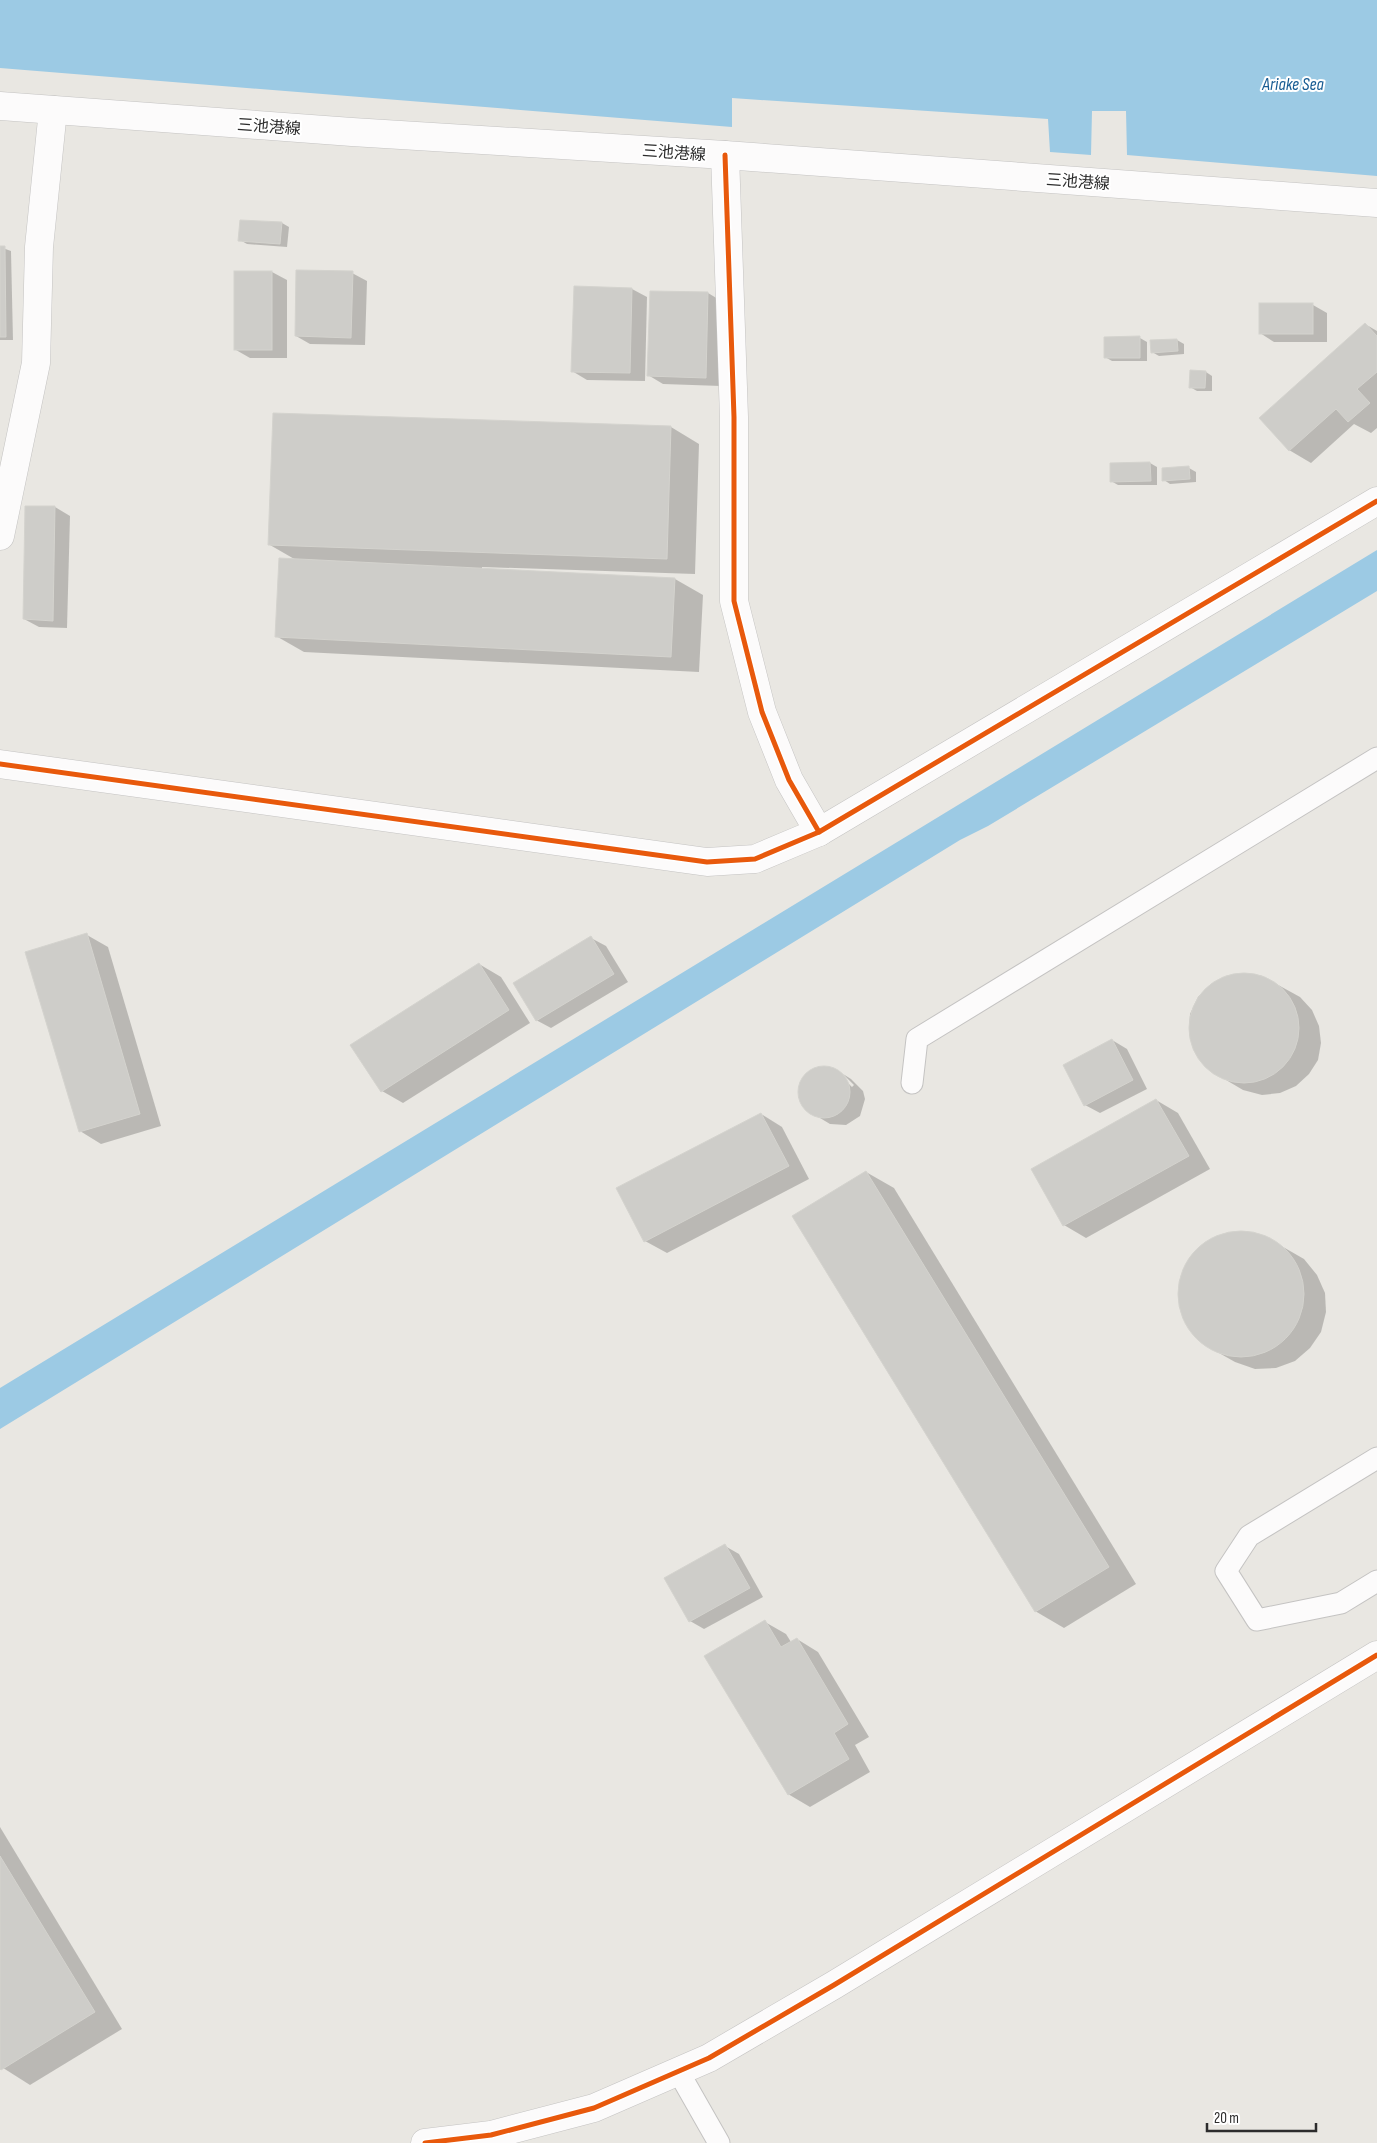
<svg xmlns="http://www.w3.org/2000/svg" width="1377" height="2143" font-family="'Sofia Sans Condensed','Noto Sans JP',sans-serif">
<rect width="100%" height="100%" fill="#e9e7e2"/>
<!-- water -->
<g fill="#9ccae4">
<polygon points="0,0 1377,0 1377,176 1127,155 1126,111 1092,111 1091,155 1050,152 1048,119 732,98 732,127 0,68"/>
<polygon points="1377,550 1377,591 988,826 960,840 0,1429 0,1388"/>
</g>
<!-- shadow -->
<g fill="#0003">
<polygon points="282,223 289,227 287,247 247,244 240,240"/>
<polygon points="0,247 11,251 13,340 0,340"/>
<polygon points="236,272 272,272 287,280 287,358 250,358 236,350"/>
<polygon points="352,273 367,281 365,345 310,344 296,336"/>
<polygon points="575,287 632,289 647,297 645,381 587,380 572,371"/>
<polygon points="651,292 708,293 723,302 721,386 663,384 648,375"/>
<polygon points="1313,305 1327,313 1327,342 1274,342 1260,333"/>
<polygon points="1365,324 1377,331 1377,428 1371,433 1354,424 1311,463 1289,450"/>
<polygon points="1105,338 1140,338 1147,342 1147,361 1112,361 1105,357"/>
<polygon points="1177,340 1184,344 1184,354 1159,356 1152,352"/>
<polygon points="1206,372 1212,376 1212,391 1197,391 1190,387"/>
<polygon points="274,414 671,427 699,444 695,574 482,567 482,569 675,579 703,595 699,672 304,652 276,636 296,560 270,545"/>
<polygon points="1150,463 1157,467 1157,485 1118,485 1111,481"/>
<polygon points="1189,468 1196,472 1196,482 1170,484 1164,480"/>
<polygon points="27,507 55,507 70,516 67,628 39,627 24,619"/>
<polygon points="87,935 108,947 161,1126 101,1144 80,1131"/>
<polygon points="591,938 606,946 628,982 551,1028 536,1020"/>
<polygon points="479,964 501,977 530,1023 403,1103 382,1091"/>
<polygon points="1245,973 1262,976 1300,997 1312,1010 1319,1026 1321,1043 1318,1060 1309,1074 1296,1086 1280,1093 1262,1095 1243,1090 1221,1077 1205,1066 1194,1051 1189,1033 1190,1014 1198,997 1211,984 1228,976"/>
<polygon points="1112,1040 1127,1049 1147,1089 1100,1113 1085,1105"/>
<polygon points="827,1067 842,1074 839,1074 852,1087 854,1085 843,1074 851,1079 863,1091 865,1099 860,1116 846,1125 830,1124 815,1115 808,1111 800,1098 801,1082 805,1076 819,1068"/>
<polygon points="1156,1100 1178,1113 1210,1169 1086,1238 1064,1225"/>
<polygon points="761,1114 782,1127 809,1179 667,1253 645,1241"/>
<polygon points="866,1172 894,1188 1136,1584 1064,1628 1035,1611"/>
<polygon points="1245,1231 1264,1236 1304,1259 1317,1275 1325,1293 1326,1312 1321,1332 1310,1348 1295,1361 1276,1368 1255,1369 1235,1362 1212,1349 1195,1336 1183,1318 1178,1297 1181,1276 1190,1257 1206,1243 1225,1234"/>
<polygon points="725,1546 739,1554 763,1597 704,1629 690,1621"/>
<polygon points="765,1622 786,1634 791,1642 797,1639 818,1652 869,1737 855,1745 870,1772 810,1807 788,1794"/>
<polygon points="0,1827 122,2029 30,2085 0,2066"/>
</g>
<!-- building -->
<g fill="#cecdc9" stroke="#d4d3ce">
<polygon points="240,220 282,222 280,244 238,241"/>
<polygon points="0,246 5,246 6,337 0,337"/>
<polygon points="296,270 353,271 351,338 295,336"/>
<rect x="234" y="271" width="38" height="79"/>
<polygon points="574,286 632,288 630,373 571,372"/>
<polygon points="650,291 708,292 706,378 647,376"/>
<rect x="1259" y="303" width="54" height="31"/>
<polygon points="1365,323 1377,336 1377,372 1357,389 1370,403 1348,422 1336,409 1289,451 1259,418"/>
<polygon points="1140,336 1140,358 1104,358 1104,337"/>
<polygon points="1177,339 1178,351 1151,353 1150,340"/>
<polygon points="1190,370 1206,371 1205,388 1189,388"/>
<polygon points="273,413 671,426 667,559 268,545"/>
<polygon points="1150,462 1151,481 1110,482 1110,463"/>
<polygon points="1189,466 1190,479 1162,481 1162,468"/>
<polygon points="25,506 55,506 53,621 23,619"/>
<polygon points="279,558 675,578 671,657 275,637"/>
<polygon points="87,933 140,1114 79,1132 25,952"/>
<polygon points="591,936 614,974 536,1021 513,983"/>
<polygon points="479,963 509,1010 381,1092 350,1045"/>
<circle cx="1244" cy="1028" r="55"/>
<polygon points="1112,1039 1133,1080 1084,1106 1063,1065"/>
<circle cx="824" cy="1092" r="26"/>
<polygon points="1156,1099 1189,1156 1063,1226 1031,1169"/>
<polygon points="761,1113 789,1166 644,1242 616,1188"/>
<polygon points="866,1171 1109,1567 1035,1612 792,1216"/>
<circle cx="1241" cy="1294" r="63"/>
<polygon points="725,1544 750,1588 689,1622 664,1578"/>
<polygon points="765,1620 781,1647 797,1638 848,1724 834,1733 849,1759 788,1795 704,1656"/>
<polygon points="0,1856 95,2012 1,2070 0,2069"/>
</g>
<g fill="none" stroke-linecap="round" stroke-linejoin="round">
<!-- lane casing -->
<g stroke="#c4c3c2" stroke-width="23">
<g id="lane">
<polyline points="912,1083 917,1039 1377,758"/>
<polyline points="1377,1458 1249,1536 1226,1571 1257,1620 1341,1603 1377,1581"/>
<polyline points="678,2071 719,2143"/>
</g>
</g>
<!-- street casing -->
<g stroke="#c4c3c2" stroke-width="29">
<g id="street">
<polyline points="725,155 734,417 734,601 762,712 789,780 819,832"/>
<polyline points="0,536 36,363 39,247 53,110"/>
</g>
</g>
<!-- secondary casing -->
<g stroke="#c4c3c2" stroke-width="29">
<g id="secondary">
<polyline points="0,106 352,132 725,155 1377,203"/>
<polyline points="0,764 707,862 755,859 819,832 1377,501"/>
<polyline points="425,2143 491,2135 594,2108 709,2058 834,1985 1377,1655"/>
</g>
</g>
<!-- lane -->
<use href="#lane" stroke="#fcfbfb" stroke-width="21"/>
<!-- street -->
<use href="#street" stroke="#fcfbfb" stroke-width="28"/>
<!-- secondary -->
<use href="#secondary" stroke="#fcfbfb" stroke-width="28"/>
<!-- cycleway casing -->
<g stroke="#fff" stroke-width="8">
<g id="cycleway">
<polyline points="725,155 734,417 734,601 762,712 789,780 819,832"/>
<polyline points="0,764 707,862 755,859 819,832 1377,501"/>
<polyline points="425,2143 491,2135 594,2108 709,2058 834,1985 1377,1655"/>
</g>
</g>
<!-- cycleway -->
<use href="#cycleway" stroke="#e8590c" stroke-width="5"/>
</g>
<g text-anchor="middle" stroke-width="4" stroke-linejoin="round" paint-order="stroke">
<!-- street labels -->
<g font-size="16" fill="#2c2c2c" stroke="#fff">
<text transform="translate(269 126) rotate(4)" y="6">三池港線</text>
<text transform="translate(674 152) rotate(4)" y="6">三池港線</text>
<text transform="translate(1078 181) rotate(4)" y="6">三池港線</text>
</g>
<!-- water labels -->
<g font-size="18" font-style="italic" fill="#185c93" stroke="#fff">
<text x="1293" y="90">Ariake Sea</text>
</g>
</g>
<!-- scale -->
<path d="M1207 2123v8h109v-8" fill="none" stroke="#2c2c2c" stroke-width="2.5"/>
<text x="1214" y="2123" font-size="15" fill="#2c2c2c" stroke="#ffffff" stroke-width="4" paint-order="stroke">20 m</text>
</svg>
